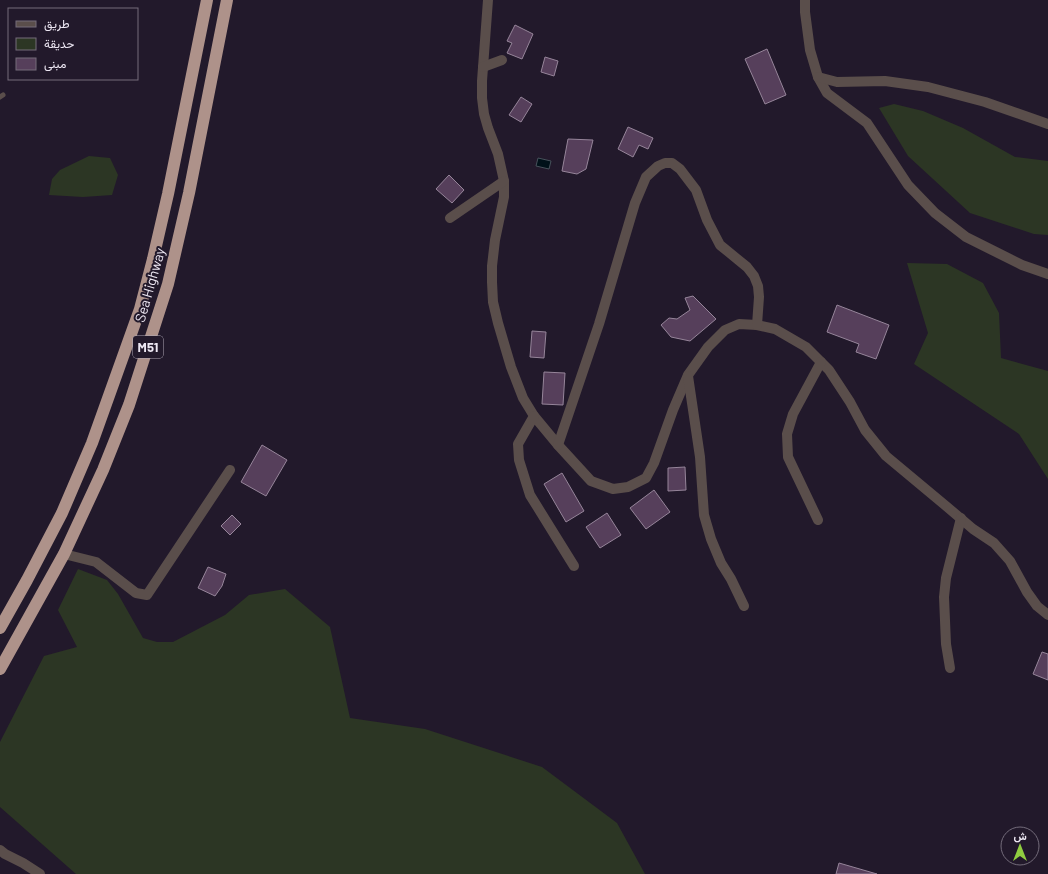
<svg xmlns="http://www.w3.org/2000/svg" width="1048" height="874" font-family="Barlow,Vazirmatn,sans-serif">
<rect width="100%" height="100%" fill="#22192b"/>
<!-- green -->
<g fill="#2c3624">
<polygon points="894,104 923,111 963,128 1015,157 1048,161 1048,235 1034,234 970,213 908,156 879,108"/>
<polygon points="89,156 110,158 118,175 112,195 83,197 49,195 52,179 60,170"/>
<polygon points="907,263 947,264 983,283 999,313 1001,358 1048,371 1048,479 1019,434 914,364 928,333"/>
<polygon points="78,569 107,580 118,594 143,638 157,642 173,642 225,615 249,595 285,589 330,627 350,718 425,729 542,767 617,823 645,874 76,874 0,807 0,742 44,656 77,647 58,610"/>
</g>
<!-- water -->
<polygon fill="#001119" stroke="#47525b" points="538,158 551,161 549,169 536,166"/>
<!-- building -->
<g fill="#563f5b" stroke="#96859a">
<polygon points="515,25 533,34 522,59 507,53 512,43 507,41"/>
<polygon points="767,49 786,95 765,104 745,59"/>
<polygon points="545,57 558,61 554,76 541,72"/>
<polygon points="521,97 532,104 521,122 509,115"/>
<polygon points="628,127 653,138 648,149 639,145 633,157 618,149"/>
<polygon points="568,139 593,140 586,169 577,174 562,171"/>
<polygon points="449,175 464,190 452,203 436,189"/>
<polygon points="693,296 716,319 690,341 671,337 661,325 669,318 677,319 690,310 685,298"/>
<polygon points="837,305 889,325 876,359 856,352 859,344 827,332"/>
<polygon points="532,331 546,332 544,358 530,357"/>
<polygon points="544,372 565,373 563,405 542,404"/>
<polygon points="262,445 287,460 266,496 241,482"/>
<polygon points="685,467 686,490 668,491 668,468"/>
<polygon points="562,473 584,511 566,522 544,484"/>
<polygon points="654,490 670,512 646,529 630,508"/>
<polygon points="607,513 621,535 600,548 586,527"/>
<polygon points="232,515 241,524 230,535 221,526"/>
<polygon points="208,567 226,574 222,586 215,596 198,588"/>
<polygon points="1042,652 1048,654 1048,680 1033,674"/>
<polygon points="839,863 877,874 836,874"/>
</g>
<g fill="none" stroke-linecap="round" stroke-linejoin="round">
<!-- lane -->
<polyline stroke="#5a4e4b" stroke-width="5" points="0,97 3,95"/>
<!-- street -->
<g stroke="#5a4e4b" stroke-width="10">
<polyline points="488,0 482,81 482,98 484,114 488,128 498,154 504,181 504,197 495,240 492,266 492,282 493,302 498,323 511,367 523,398 534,416 558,445 591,481 613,489 628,487 646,478 654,463 673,410 688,375 708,347 725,330 739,324 757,325 775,329 806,347 829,370 850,402 865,430 886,456 946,506 973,529 994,543 1010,561 1027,592 1037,606 1048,615"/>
<polyline points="805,0 805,12 810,50 818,77 827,93 867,123 908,185 935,213 966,237 1022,265 1048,274"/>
<polyline points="483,67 502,60"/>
<polyline points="818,77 837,82 885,81 928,87 985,102 1048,124"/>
<polyline points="450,218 504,181"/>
<polyline points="688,376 700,457 704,515 711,539 721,563 731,579 744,606"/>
<polyline points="534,416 518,444 519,460 530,495 574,566"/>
<polyline points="558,445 599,324 635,203 646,177 658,166 665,163 672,163 680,169 696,190 707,220 720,245 747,267 754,276 758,286 759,297 757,325"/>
<polyline points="818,520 788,457 787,434 793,414 821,362"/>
<polyline points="64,554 96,562 136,593 147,595 230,470"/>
<polyline points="950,668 946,644 944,597 946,578 961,518"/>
<polyline points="0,850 5,854 23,863 40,874"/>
</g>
<!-- highway -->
<g stroke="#ae928a" stroke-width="12">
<polyline points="0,628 27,580 62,513 92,443 140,309 153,259 168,194 207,0"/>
<polyline points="0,669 64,554 103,470 129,405 168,284 189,193 227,0"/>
</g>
</g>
<g text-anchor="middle" stroke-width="4" stroke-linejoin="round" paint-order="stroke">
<!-- shield labels -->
<rect fill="#22192b" stroke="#b1aab8" stroke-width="1" x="133" y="336" width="30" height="22" rx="3"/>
<g font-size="13" font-weight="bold" fill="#eee8f4">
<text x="148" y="352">M51</text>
</g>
<!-- street labels -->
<g font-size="14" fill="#eee8f4" stroke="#22192b">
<text transform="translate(150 285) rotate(-74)" y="5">Sea Highway</text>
</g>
</g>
<!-- legend -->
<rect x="8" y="8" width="130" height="72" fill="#22192b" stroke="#746c7b"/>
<rect x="16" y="21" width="20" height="6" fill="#5a4e4b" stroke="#746c7b"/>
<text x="44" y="28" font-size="12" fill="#eee8f4">طريق</text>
<rect x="16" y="38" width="20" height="12" fill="#2c3624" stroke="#746c7b"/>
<text x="44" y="48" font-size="12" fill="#eee8f4">حديقة</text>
<rect x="16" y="58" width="20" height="12" fill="#563f5b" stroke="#746c7b"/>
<text x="44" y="68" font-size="12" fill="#eee8f4">مبنى</text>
<!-- north arrow -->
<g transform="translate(1020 846)"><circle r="19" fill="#22192b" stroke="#746c7b"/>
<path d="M0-3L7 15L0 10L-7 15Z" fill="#90cd40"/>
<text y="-6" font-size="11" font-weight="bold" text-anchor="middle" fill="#eee8f4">ش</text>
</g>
</svg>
